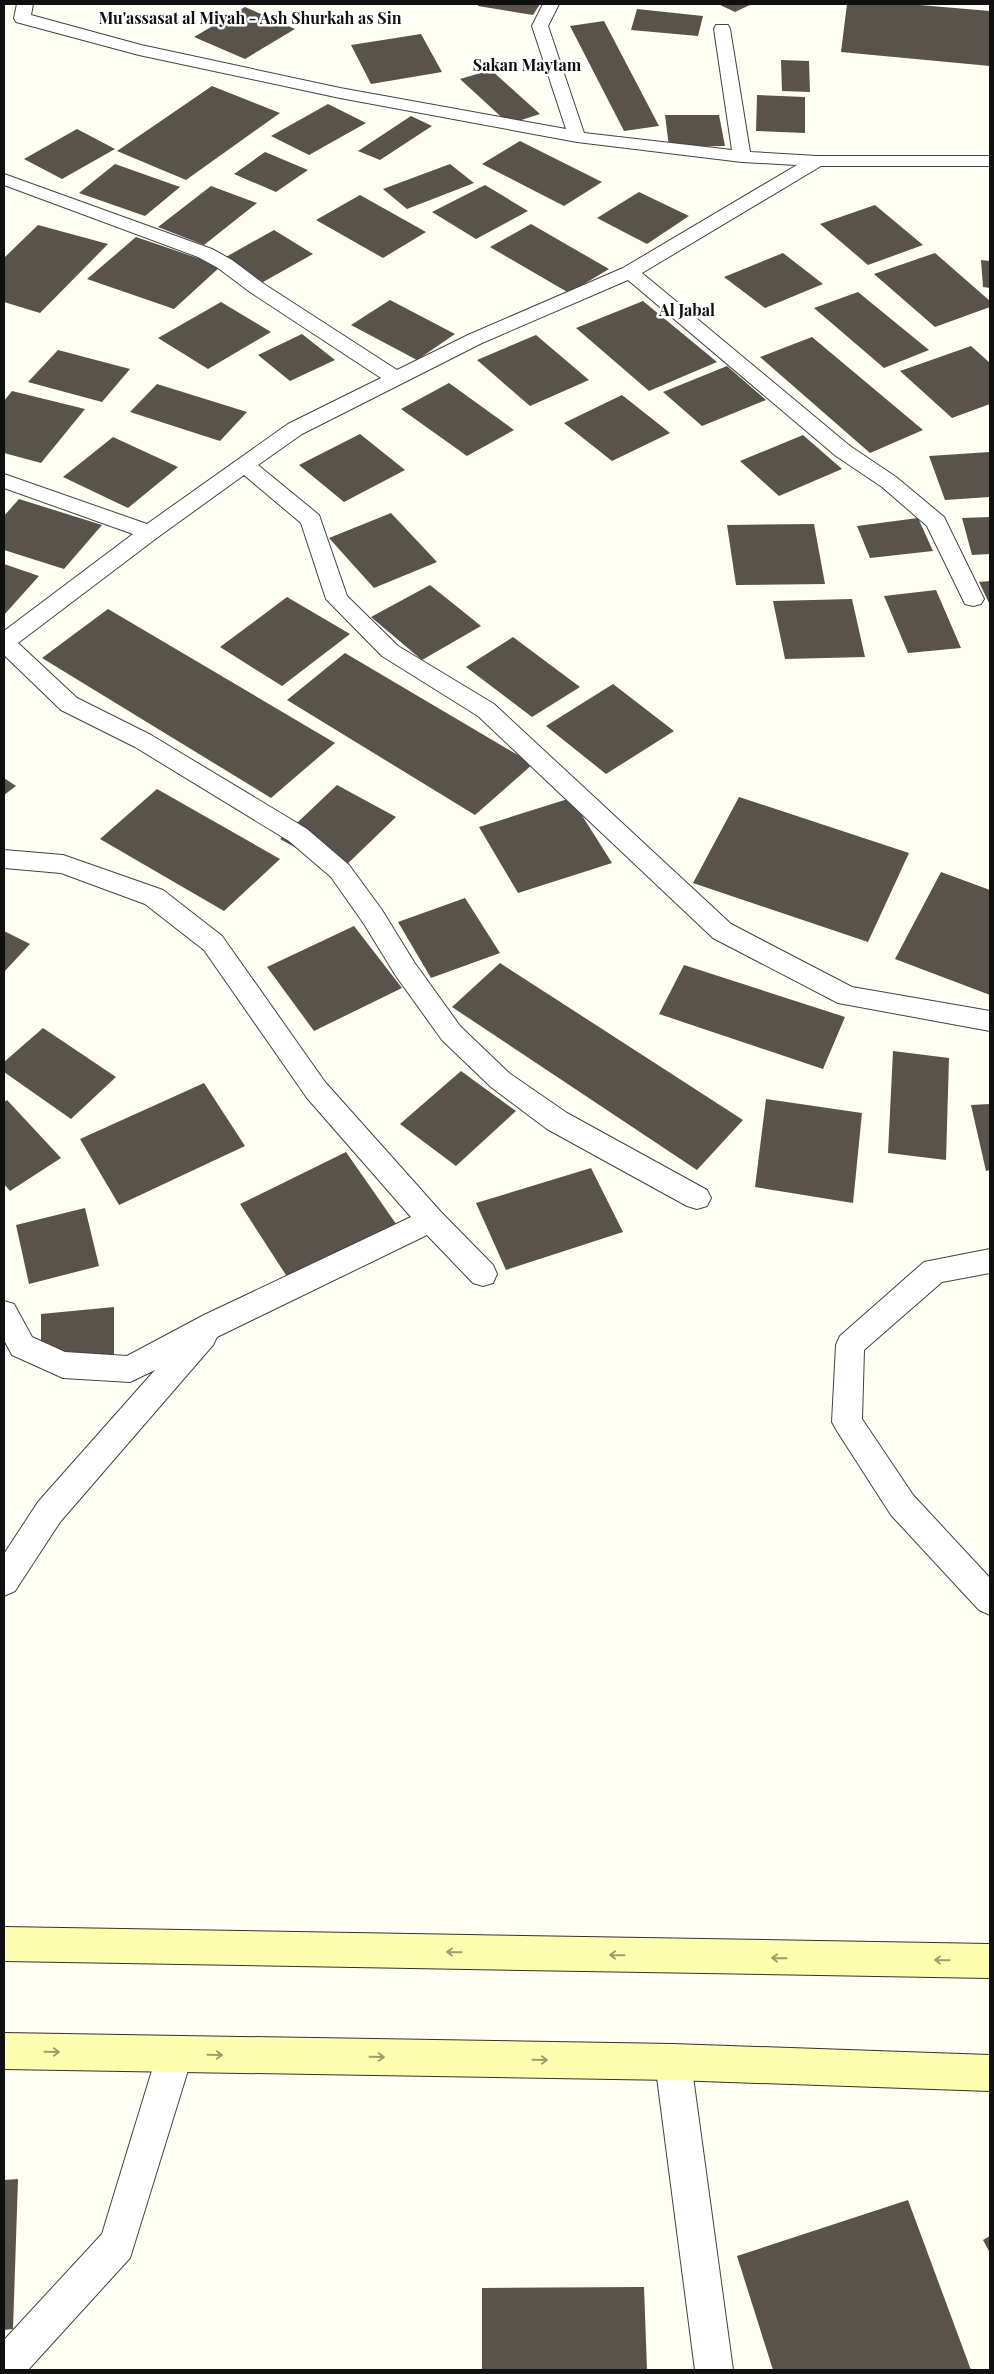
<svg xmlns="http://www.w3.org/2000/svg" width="994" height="2374" font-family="'Playfair Display',serif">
<rect width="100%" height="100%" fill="#fffef3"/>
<!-- building -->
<g fill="#5a534b">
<polygon points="479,4 540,4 533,15 478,6"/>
<polygon points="718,4 752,4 735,12"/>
<polygon points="847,4 908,4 990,11 990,66 841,52"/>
<polygon points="245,7 295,29 245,59 194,37"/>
<polygon points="637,9 703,16 698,36 631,30"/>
<polygon points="604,21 659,126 624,131 570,26"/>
<polygon points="421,34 442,72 371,84 351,45"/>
<polygon points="781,60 809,61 810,92 782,91"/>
<polygon points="491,70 540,114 509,124 460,79"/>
<polygon points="212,86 280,113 186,180 117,151"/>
<polygon points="757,95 805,97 805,133 756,131"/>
<polygon points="328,104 366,123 309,155 271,136"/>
<polygon points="665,115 719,115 725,146 669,147"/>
<polygon points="411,116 432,126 380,160 358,151"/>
<polygon points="77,129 115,149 62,179 24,159"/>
<polygon points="520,141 602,182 564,206 482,164"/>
<polygon points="265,152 308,170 276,192 234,174"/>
<polygon points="115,164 180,187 145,216 79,193"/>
<polygon points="450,164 474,183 407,209 383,189"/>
<polygon points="485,185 528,211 476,239 432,212"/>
<polygon points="211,186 257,203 204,245 158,227"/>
<polygon points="639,192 689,216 647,244 597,218"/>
<polygon points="360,195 426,232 383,258 316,220"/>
<polygon points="875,205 923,245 868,265 820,224"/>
<polygon points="531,224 609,269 569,293 490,247"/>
<polygon points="38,225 108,244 40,313 4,302 4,258"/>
<polygon points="274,230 313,254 263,282 224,258"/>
<polygon points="136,237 221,266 174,309 87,279"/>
<polygon points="783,253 823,284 765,308 724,277"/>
<polygon points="935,253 990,301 990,307 935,327 874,274"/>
<polygon points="981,260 990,261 990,288 983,287"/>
<polygon points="858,292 929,350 884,368 814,308"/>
<polygon points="390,300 455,334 417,360 351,325"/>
<polygon points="643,301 717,362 649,391 576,328"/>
<polygon points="221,302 271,332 208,369 158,338"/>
<polygon points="302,334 335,360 290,381 258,355"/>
<polygon points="536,335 589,380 530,406 477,360"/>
<polygon points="812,337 923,430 870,453 760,357"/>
<polygon points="971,346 990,363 990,404 952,418 900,371"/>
<polygon points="58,350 130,369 102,402 28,382"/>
<polygon points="727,366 766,400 702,426 663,392"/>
<polygon points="449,383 514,430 467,456 401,409"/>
<polygon points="157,384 247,412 220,441 130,412"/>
<polygon points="12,391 85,409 41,463 4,453 4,401"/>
<polygon points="622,395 670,433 612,461 564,423"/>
<polygon points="360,434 405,470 344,502 299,465"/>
<polygon points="803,435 842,469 779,496 740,461"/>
<polygon points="113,437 178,467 128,508 63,477"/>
<polygon points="990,452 990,497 945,500 929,456"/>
<polygon points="19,499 102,525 64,569 4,550 4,516"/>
<polygon points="391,513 437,562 374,588 329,538"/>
<polygon points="990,517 990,554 972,555 962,518"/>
<polygon points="918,518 933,551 870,558 857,526"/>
<polygon points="814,524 825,584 736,585 727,525"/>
<polygon points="4,564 39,576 4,615"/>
<polygon points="990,581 990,605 979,582"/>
<polygon points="430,585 481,626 422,660 371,617"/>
<polygon points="936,590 961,648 908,653 884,596"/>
<polygon points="287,597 350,634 282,686 220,647"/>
<polygon points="852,599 865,657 785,659 773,601"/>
<polygon points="108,609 335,743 271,798 42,658"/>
<polygon points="513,637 580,687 532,717 466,667"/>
<polygon points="345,653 533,764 475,815 287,700"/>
<polygon points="613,684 674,731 606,774 546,726"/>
<polygon points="4,778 16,786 4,795"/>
<polygon points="337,785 396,817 339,872 280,839"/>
<polygon points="157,789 280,859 224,911 100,839"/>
<polygon points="739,797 909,853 868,942 693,883"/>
<polygon points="571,798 612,863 518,893 479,827"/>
<polygon points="941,872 990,890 990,995 895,959"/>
<polygon points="465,898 500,953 431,978 398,922"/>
<polygon points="354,926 402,988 314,1031 267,967"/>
<polygon points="4,931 30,944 4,972"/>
<polygon points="500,963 743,1120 697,1170 452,1007"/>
<polygon points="684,965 845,1017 823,1069 659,1014"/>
<polygon points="43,1028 116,1077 71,1119 4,1072 4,1062"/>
<polygon points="893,1051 949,1058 946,1160 888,1153"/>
<polygon points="461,1071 516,1111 456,1166 400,1124"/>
<polygon points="204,1083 245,1146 119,1205 80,1139"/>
<polygon points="766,1099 862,1113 853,1203 755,1187"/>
<polygon points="7,1100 61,1158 10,1191 4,1184 4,1102"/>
<polygon points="990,1104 990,1170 986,1171 971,1105"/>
<polygon points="346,1152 401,1231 293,1286 240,1204"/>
<polygon points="591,1168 623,1232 506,1270 476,1203"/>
<polygon points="85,1208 99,1266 29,1284 16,1225"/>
<polygon points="114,1307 114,1354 41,1361 41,1314"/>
<polygon points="18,2179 13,2329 4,2330 4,2180"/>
<polygon points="908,2200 971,2370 773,2370 737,2256"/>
<polygon points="990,2236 990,2253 983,2240"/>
<polygon points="644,2287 647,2370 482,2370 482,2288"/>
</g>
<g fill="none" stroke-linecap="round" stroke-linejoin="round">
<!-- minor casing -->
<g stroke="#434343" stroke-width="2">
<g id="minor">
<polygon points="17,4 33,4 31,15 141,45 340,88 566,129 532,26 543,4 559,4 548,26 584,133 732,150 714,29 716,25 728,25 730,29 750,152 817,156 990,156 990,166 821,166 642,273 850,446 896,477 944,517 984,599 981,604 973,606 965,604 927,526 882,487 836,456 628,280 482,343 302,434 258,465 319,515 347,596 398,646 494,704 731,924 852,987 990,1011 990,1031 838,1003 713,938 478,716 382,656 326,599 301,523 244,475 158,537 18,643 77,698 151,735 307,829 349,865 382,910 414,962 460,1026 509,1073 567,1113 707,1190 711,1198 707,1206 697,1209 687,1206 547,1129 491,1087 442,1040 396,976 364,924 331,877 289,841 135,747 61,710 4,655 4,631 133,534 4,488 4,474 147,524 288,424 381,378 250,292 218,268 198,257 4,185 4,174 212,249 232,260 264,284 397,370 468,335 623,268 797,165 742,162 577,142 340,98 139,55 16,22 14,18"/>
<polygon points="4,850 63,855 163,890 222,936 325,1082 441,1212 493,1265 497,1274 493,1283 483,1286 473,1283 427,1235 217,1337 213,1345 60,1522 15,1591 4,1596 4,1554 38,1502 155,1370 130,1382 63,1378 12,1355 4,1340 4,1301 14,1304 32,1337 65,1352 127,1356 204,1315 411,1217 307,1098 204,950 145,904 61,873 4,868"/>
<polygon points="990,1249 990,1273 942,1282 864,1350 862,1419 913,1495 990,1578 990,1615 979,1610 891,1515 837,1431 832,1422 836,1345 840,1336 924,1262"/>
<polygon points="175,2036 188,2041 193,2054 130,2258 28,2370 4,2370 4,2340 102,2234 157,2054 162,2041"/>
<polygon points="673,2044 686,2049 691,2062 733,2370 695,2370 655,2062 660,2049"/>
</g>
</g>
<!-- secondary casing -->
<g stroke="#323232" stroke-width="2">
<g id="secondary">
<polygon points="4,1927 990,1944 990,1978 4,1961"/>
<polygon points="4,2033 673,2044 990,2055 990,2091 673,2080 4,2069"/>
</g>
</g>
<!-- minor -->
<use href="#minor" fill="#fff" fill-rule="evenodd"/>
<!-- secondary -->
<use href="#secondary" fill="#fdffae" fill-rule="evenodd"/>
</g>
<!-- one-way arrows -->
<defs><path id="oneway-shaft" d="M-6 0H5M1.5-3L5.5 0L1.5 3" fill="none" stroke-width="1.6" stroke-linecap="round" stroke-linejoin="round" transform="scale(1.25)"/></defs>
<g stroke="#9e9f6f">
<use href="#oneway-shaft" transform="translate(454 1952) rotate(-179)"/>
<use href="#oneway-shaft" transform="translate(617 1955) rotate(-179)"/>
<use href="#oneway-shaft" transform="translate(779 1958) rotate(-179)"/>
<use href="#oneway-shaft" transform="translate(942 1960) rotate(-179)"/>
<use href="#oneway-shaft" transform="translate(52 2052) rotate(1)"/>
<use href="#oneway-shaft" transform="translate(215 2055) rotate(1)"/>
<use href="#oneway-shaft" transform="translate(377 2057) rotate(1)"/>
<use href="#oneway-shaft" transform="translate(540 2060) rotate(1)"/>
</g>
<g text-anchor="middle" stroke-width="5" stroke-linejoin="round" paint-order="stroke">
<!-- far-district labels -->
<g font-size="16" font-weight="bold" fill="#101010" stroke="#fff">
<text x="250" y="24">Mu'assasat al Miyah - Ash Shurkah as Sin</text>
<text x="527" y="71">Sakan Maytam</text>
<text x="687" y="316">Al Jabal</text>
</g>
</g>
<!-- border -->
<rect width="994" height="2374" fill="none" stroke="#101010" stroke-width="10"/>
</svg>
